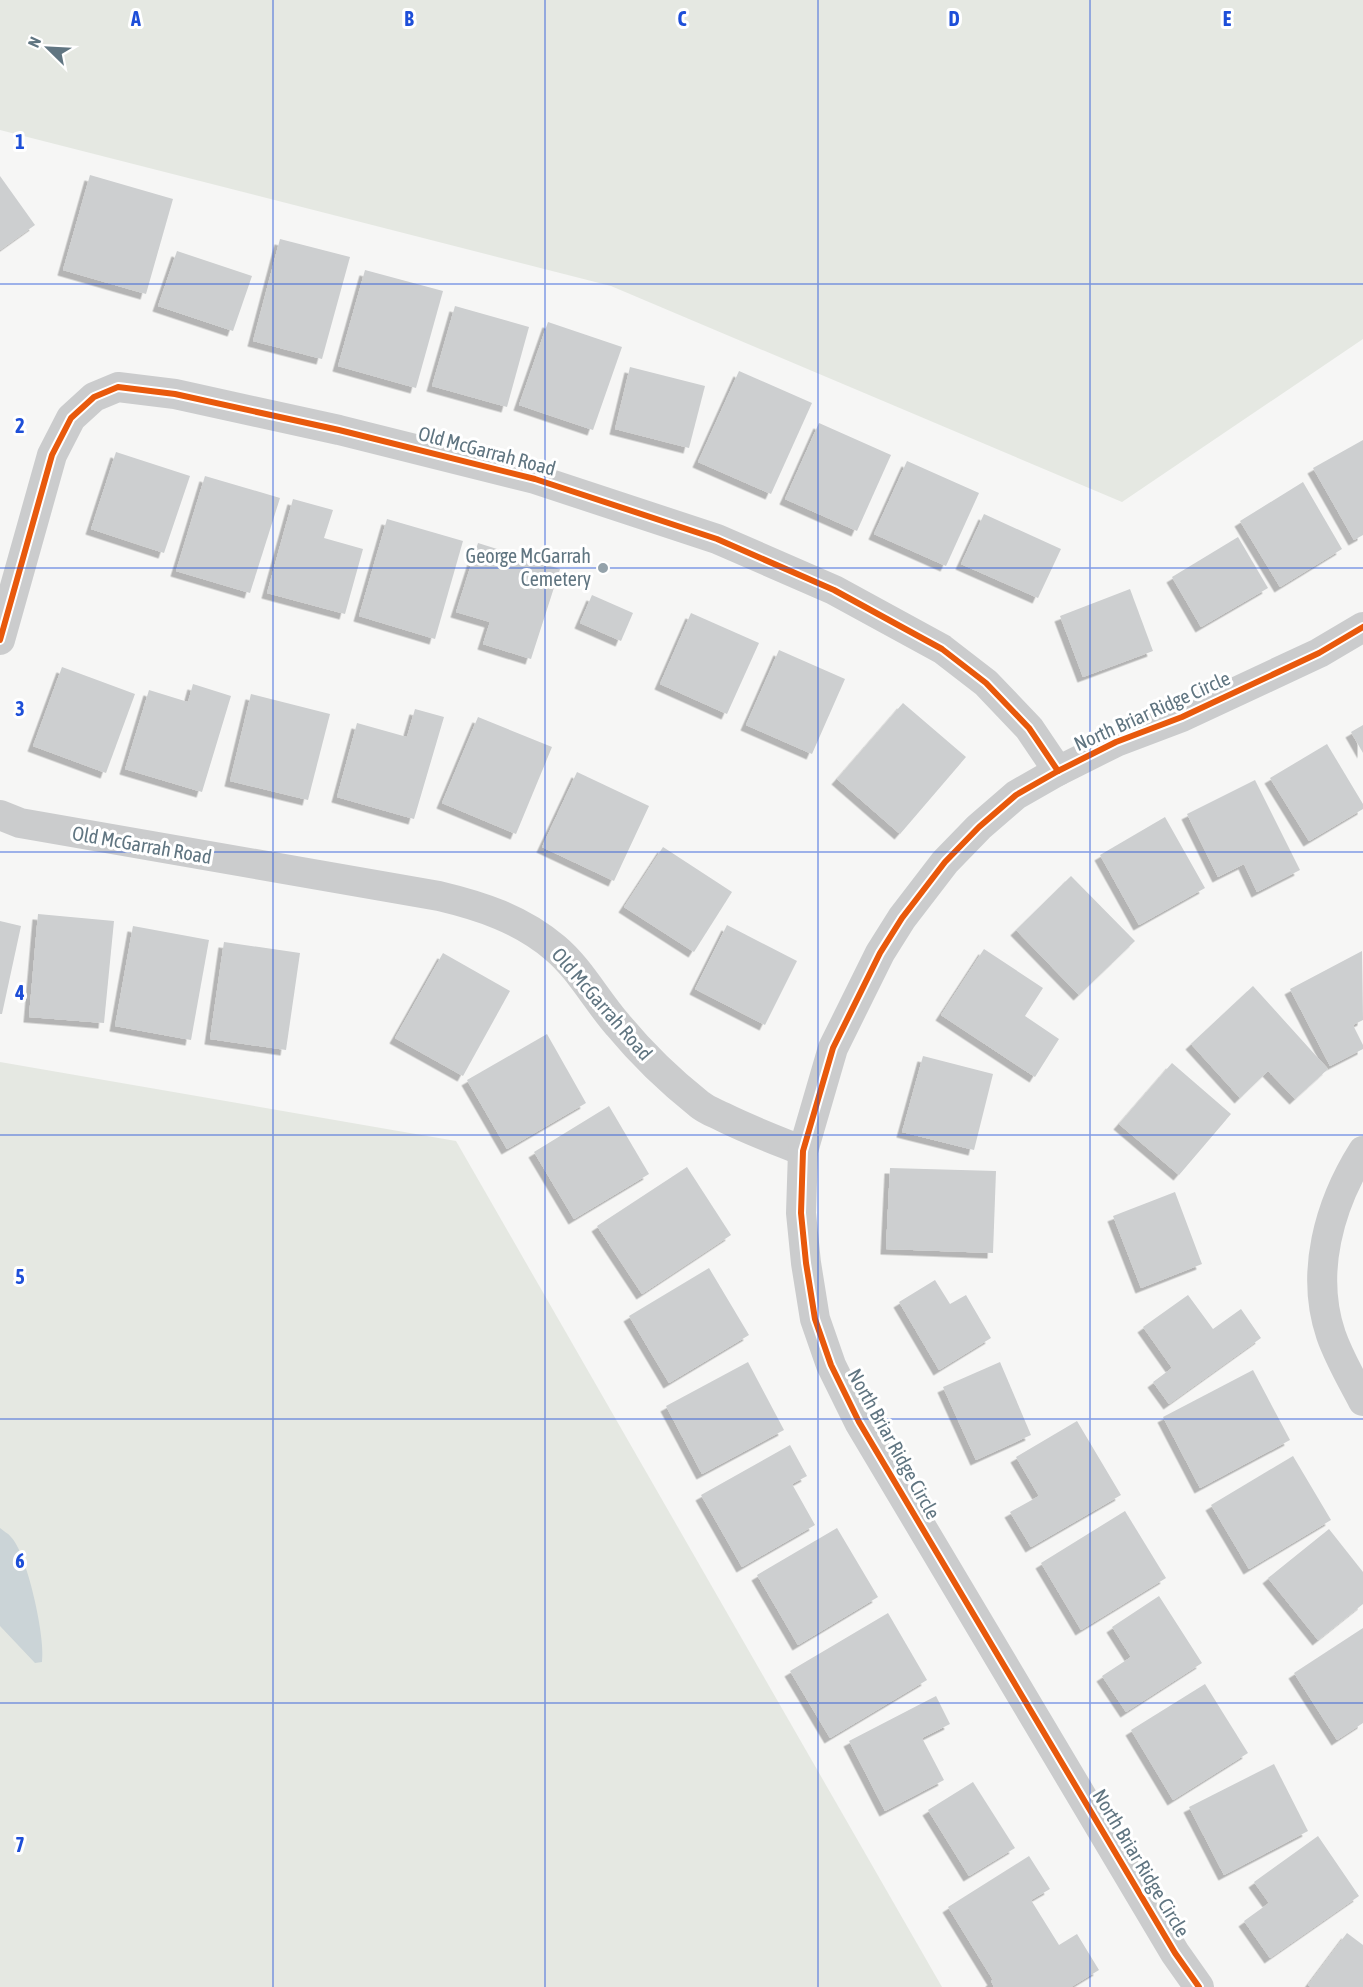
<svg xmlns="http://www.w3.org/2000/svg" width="1363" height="1987" font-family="'Asap Condensed',sans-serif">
<defs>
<filter id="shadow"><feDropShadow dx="-5.5" dy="5.5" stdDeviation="0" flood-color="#0004"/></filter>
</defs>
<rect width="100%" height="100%" fill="#f6f6f5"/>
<!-- green -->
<g fill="#e5e8e2">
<polygon points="0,0 1363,0 1363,339 1122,502 611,286 0,130"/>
<polygon points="0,1062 456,1141 942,1987 0,1987"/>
</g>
<!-- water -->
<path fill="#cbd4d7" d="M0,1528C3,1531 8,1533 11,1537C27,1553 46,1639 42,1662L35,1663L0,1626Z"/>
<!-- building -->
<g fill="#cdcfd0" filter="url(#shadow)">
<polygon points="90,175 173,199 146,294 63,270"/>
<polygon points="0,176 35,225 0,250"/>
<polygon points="280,239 350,257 322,359 253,341"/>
<polygon points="177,251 252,276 233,331 158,306"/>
<polygon points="365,270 443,291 416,388 338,366"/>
<polygon points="455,306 529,327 507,407 432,386"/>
<polygon points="548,322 622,347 593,430 519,405"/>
<polygon points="630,367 705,386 689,448 615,429"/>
<polygon points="739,371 812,403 771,494 698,462"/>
<polygon points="819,423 891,455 857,531 785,499"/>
<polygon points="1363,440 1363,535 1354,540 1313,468"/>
<polygon points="116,452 190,476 164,553 91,529"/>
<polygon points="907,461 979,493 946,566 874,534"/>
<polygon points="205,476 280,498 250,593 176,571"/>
<polygon points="1303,482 1342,549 1280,587 1240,521"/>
<polygon points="293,499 333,510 324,538 363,549 345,614 267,593"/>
<polygon points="984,514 1061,549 1038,598 961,564"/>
<polygon points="387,519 463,541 435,639 359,616"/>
<polygon points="1238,537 1268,588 1201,627 1172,577"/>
<polygon points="478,543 560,569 531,659 483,644 490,622 456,612"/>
<polygon points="1130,589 1153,651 1083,677 1060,616"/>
<polygon points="592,595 633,613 621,641 580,623"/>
<polygon points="691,613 759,643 727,714 660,684"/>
<polygon points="779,650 845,679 812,754 746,725"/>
<polygon points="62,667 135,694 106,773 33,746"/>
<polygon points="193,684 231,696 202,792 125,769 149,690 188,702"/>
<polygon points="251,694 330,714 308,800 230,781"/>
<polygon points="903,703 966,757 900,834 837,779"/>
<polygon points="415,709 444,717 414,819 337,797 357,723 407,737"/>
<polygon points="478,717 552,747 516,834 442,803"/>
<polygon points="1363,725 1363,753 1351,732"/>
<polygon points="1327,744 1363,804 1363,809 1309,841 1270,778"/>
<polygon points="577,772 649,806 614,881 542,847"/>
<polygon points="1255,780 1300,870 1257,892 1244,864 1218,877 1187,814"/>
<polygon points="1165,817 1205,888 1139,925 1100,855"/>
<polygon points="663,847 732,892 694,952 624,907"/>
<polygon points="1071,876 1135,941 1079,995 1016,930"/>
<polygon points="38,914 114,921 104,1023 29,1017"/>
<polygon points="0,921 21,926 2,1014 0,1014"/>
<polygon points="727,925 797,961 765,1025 695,989"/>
<polygon points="133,926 209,940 191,1040 115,1026"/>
<polygon points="224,942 300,953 286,1050 210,1039"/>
<polygon points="984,949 1043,988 1025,1016 1059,1039 1035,1077 941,1015"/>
<polygon points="1362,951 1363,1020 1353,1025 1363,1045 1363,1049 1330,1066 1290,989"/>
<polygon points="443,953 510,991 463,1076 395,1038"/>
<polygon points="1253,986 1328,1069 1295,1099 1268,1071 1240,1098 1191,1044"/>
<polygon points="547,1034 586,1103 507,1149 467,1080"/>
<polygon points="923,1056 993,1074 974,1150 902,1132"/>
<polygon points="1172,1063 1231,1114 1179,1175 1119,1124"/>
<polygon points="609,1106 649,1174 574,1219 534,1152"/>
<polygon points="687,1167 731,1235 642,1294 597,1226"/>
<polygon points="890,1168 996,1171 993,1253 886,1249"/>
<polygon points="1175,1192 1202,1264 1141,1288 1113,1216"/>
<polygon points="709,1268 749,1335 669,1383 629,1316"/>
<polygon points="935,1280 950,1304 966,1295 991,1338 939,1370 899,1302"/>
<polygon points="1188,1295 1213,1329 1241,1309 1261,1338 1169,1404 1153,1382 1172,1368 1143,1327"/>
<polygon points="748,1362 784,1430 702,1474 666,1406"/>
<polygon points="1000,1362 1031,1435 976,1460 943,1387"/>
<polygon points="1253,1370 1290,1440 1200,1488 1163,1417"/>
<polygon points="1077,1421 1121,1495 1031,1547 1010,1512 1039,1496 1016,1457"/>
<polygon points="790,1445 807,1476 792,1484 815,1525 742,1567 701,1495"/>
<polygon points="1293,1456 1331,1520 1249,1569 1211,1505"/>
<polygon points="1125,1511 1166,1578 1081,1630 1041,1563"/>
<polygon points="837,1528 878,1597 798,1645 757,1575"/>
<polygon points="1329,1529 1363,1572 1363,1604 1318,1640 1268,1578"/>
<polygon points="1159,1596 1202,1663 1126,1712 1102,1676 1131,1657 1112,1627"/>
<polygon points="888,1613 927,1680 830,1738 790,1671"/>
<polygon points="1363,1628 1363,1723 1337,1740 1294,1673"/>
<polygon points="1205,1684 1248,1753 1173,1800 1131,1730"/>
<polygon points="936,1696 950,1724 922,1738 944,1780 885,1811 849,1741"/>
<polygon points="1274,1764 1308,1831 1224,1875 1189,1807"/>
<polygon points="973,1782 1015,1848 969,1876 928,1810"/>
<polygon points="1318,1836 1359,1896 1270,1958 1244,1921 1269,1903 1254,1882"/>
<polygon points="1029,1856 1050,1889 1031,1900 1059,1945 1077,1934 1099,1970 1071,1987 994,1987 991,1981 993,1980 948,1907"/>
<polygon points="1347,1933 1363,1945 1363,1987 1311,1987 1308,1985"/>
</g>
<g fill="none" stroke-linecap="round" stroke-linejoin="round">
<!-- street -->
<g stroke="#cbcccd" stroke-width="30">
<polyline points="0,640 52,455 71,418 94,397 118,387 175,394 339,430 535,479 717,539 834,590 942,649 986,683 1029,728 1058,771"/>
<path d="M0,815L20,823L439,896C481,906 521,919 555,948C580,969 596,1000 618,1025C642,1054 670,1081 699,1104C706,1110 715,1113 723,1117C749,1130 776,1140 803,1151"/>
<path d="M1363,1151C1329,1205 1310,1273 1331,1335C1339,1358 1352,1380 1363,1401"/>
<polyline points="1199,1987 1175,1953 859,1422 831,1365 815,1319 806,1263 801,1213 803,1151 833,1048 880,953 902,918 945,862 979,827 1016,795 1058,771 1116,742 1182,717 1319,653 1363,627"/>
</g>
<!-- cycleway casing -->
<g stroke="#fff" stroke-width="10">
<g id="cycleway">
<polyline points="0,640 52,455 71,418 94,397 118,387 175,394 339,430 535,479 717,539 834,590 942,649 986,683 1029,728 1058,771"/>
<polyline points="1199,1987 1175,1953 859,1422 831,1365 815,1319 806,1263 801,1213 803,1151 833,1048 880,953 902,918 945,862 979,827 1016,795 1058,771 1116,742 1182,717 1319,653 1363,627"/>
</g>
</g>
<!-- cycleway -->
<use href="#cycleway" stroke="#e8590c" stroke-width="6"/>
</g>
<!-- grid -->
<path fill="none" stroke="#1d4ed8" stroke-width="1.5" stroke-opacity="0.55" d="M273,0V1987M545,0V1987M818,0V1987M1090,0V1987M0,284H1363M0,568H1363M0,852H1363M0,1135H1363M0,1419H1363M0,1703H1363"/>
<!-- markers -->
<circle fill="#94a2aa" stroke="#fff" stroke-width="2" cx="603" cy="568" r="6"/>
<g text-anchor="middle" stroke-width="6" stroke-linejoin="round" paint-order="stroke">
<!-- street labels -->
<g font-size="20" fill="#607581" stroke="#fff">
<text transform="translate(487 451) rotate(15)" y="7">Old McGarrah Road</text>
<text transform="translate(1152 711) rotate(-24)" y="7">North Briar Ridge Circle</text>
<text transform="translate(142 845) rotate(10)" y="7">Old McGarrah Road</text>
<text transform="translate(602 1004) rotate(49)" y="7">Old McGarrah Road</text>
<text transform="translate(894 1444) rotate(61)" y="7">North Briar Ridge Circle</text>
<text transform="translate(1141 1863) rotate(59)" y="7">North Briar Ridge Circle</text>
</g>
<!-- poi labels -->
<g font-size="20" fill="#607581" stroke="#fff" text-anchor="end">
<text x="591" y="563">George McGarrah<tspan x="591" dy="23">Cemetery</tspan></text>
</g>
</g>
<g font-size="20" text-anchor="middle" font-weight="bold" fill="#1d4ed8" stroke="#fff" stroke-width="6" stroke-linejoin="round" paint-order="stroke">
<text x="136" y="26">A</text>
<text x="409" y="26">B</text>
<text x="682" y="26">C</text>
<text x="954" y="26">D</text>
<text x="1227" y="26">E</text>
<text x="20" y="149">1</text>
<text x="20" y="433">2</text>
<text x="20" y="716">3</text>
<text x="20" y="1000">4</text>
<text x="20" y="1284">5</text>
<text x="20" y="1568">6</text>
<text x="20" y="1852">7</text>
</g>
<!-- north arrow -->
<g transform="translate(48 48) rotate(294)" stroke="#ffffff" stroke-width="4.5" paint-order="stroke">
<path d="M0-4.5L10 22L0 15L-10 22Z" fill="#607581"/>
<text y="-9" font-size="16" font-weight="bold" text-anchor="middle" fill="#607581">N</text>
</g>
</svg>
